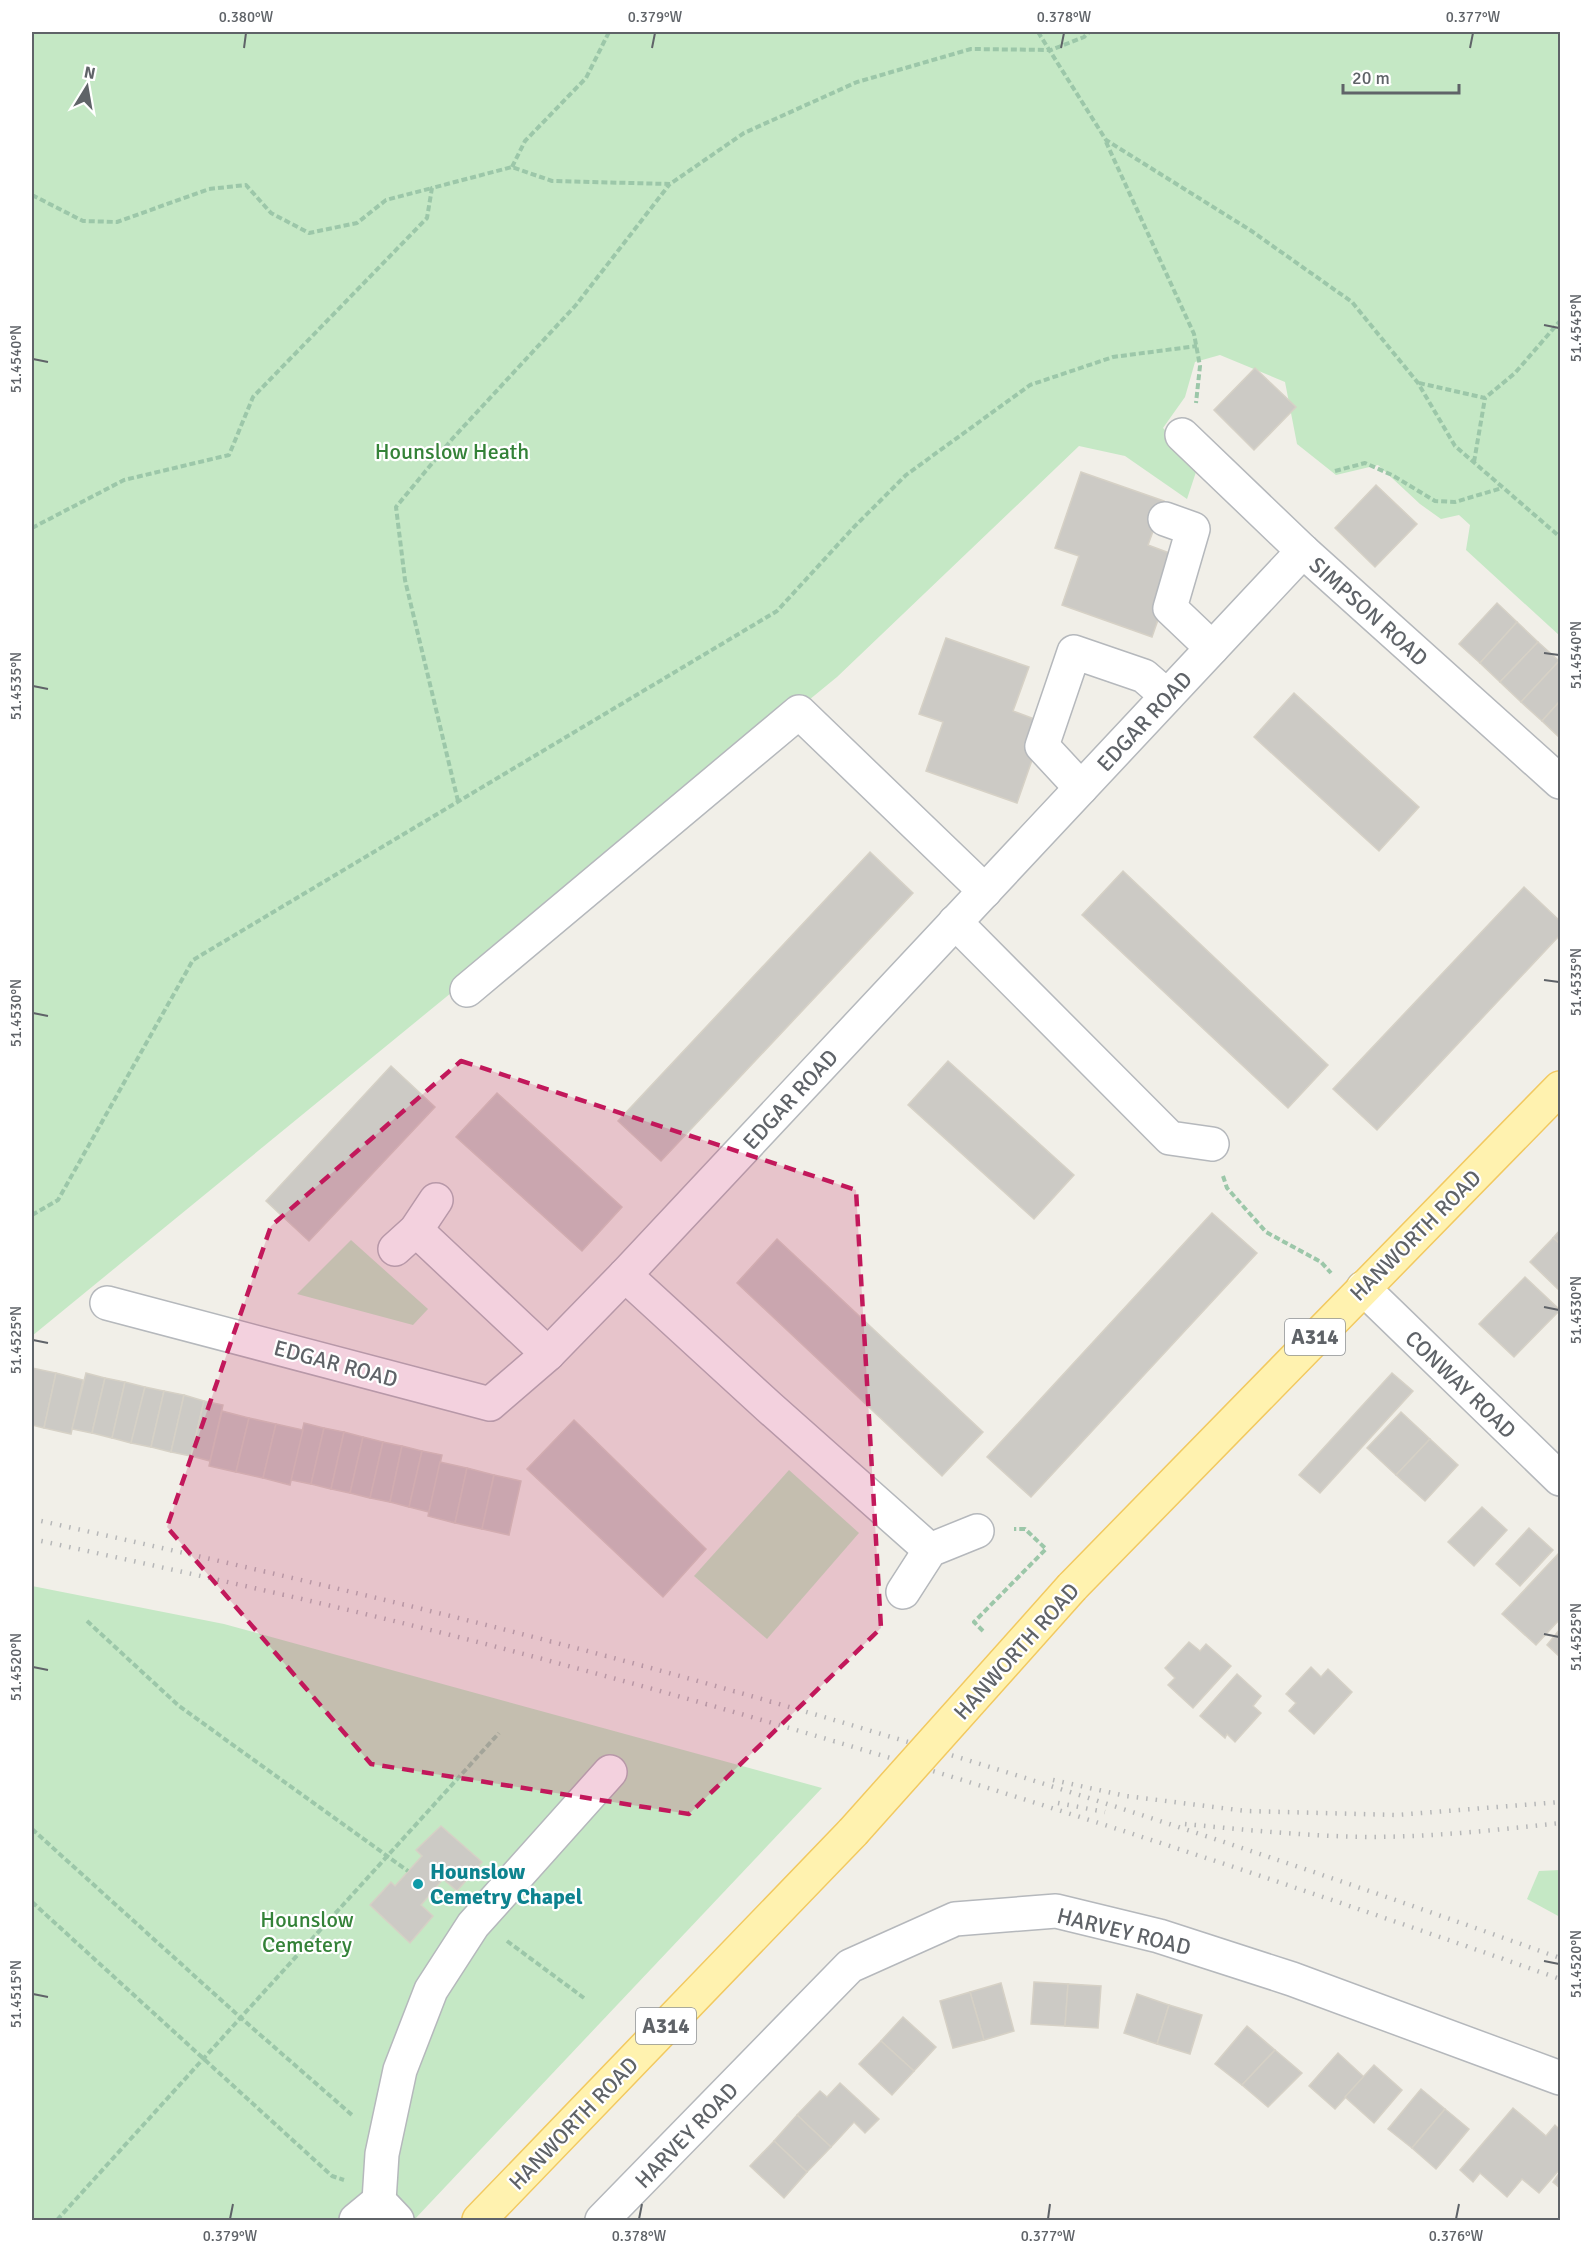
<svg xmlns="http://www.w3.org/2000/svg" width="1592" height="2252" font-family="Signika,sans-serif">
<rect width="100%" height="100%" fill="#f1efe8"/>
<!-- green -->
<g fill="#c5e8c5">
<polygon points="32,32 1560,32 1560,636 1466,550 1470,525 1459,515 1441,519 1420,504 1378,465 1336,475 1297,444 1285,382 1220,355 1195,362 1185,397 1163,428 1199,463 1187,499 1125,456 1079,446 837,677 32,1336"/>
<polygon points="351,1240 428,1309 413,1325 297,1294"/>
<polygon points="789,1470 859,1533 767,1639 694,1576"/>
<polygon points="32,1586 224,1624 822,1788 414,2220 32,2220"/>
<polygon points="1560,1870 1560,1917 1527,1899 1539,1871"/>
</g>
<!-- building -->
<g fill="#cccac5" stroke="#d6d1c6" stroke-width="1.5">
<polygon points="1255,368 1296,407 1254,450 1214,410"/>
<polygon points="1081,472 1164,501 1148,545 1180,557 1152,637 1062,605 1079,556 1055,548"/>
<polygon points="1376,485 1417,524 1375,567 1335,528"/>
<polygon points="1497,603 1517,622 1480,663 1459,644"/>
<polygon points="1517,622 1538,642 1500,682 1480,663"/>
<polygon points="946,638 1029,667 1013,711 1045,723 1017,803 926,771 943,722 919,714"/>
<polygon points="1538,642 1559,661 1521,702 1500,682"/>
<polygon points="1559,661 1560,701 1542,721 1521,702"/>
<polygon points="1294,693 1419,807 1379,851 1254,737"/>
<polygon points="1560,701 1560,738 1542,721"/>
<polygon points="870,852 913,893 661,1161 618,1121"/>
<polygon points="1123,871 1328,1065 1288,1108 1082,915"/>
<polygon points="1524,887 1560,921 1560,935 1377,1130 1333,1089"/>
<polygon points="948,1061 1074,1175 1034,1219 908,1105"/>
<polygon points="391,1066 435,1107 309,1241 266,1201"/>
<polygon points="497,1093 622,1207 582,1251 456,1137"/>
<polygon points="1212,1213 1257,1253 1031,1497 987,1457"/>
<polygon points="1560,1230 1560,1244 1553,1238"/>
<polygon points="1553,1238 1560,1244 1560,1291 1530,1262"/>
<polygon points="777,1239 983,1432 942,1476 737,1283"/>
<polygon points="1525,1277 1560,1310 1514,1357 1479,1324"/>
<polygon points="32,1368 56,1373 44,1428 32,1425"/>
<polygon points="56,1373 83,1380 71,1434 44,1428"/>
<polygon points="86,1373 105,1378 92,1433 72,1429"/>
<polygon points="1392,1373 1413,1391 1320,1493 1299,1475"/>
<polygon points="105,1378 125,1382 112,1438 92,1433"/>
<polygon points="125,1382 145,1387 131,1443 112,1438"/>
<polygon points="145,1387 164,1391 151,1447 131,1443"/>
<polygon points="164,1391 184,1395 171,1452 151,1447"/>
<polygon points="184,1395 204,1401 191,1456 171,1452"/>
<polygon points="204,1401 223,1405 210,1461 191,1456"/>
<polygon points="222,1411 249,1418 236,1472 209,1466"/>
<polygon points="1401,1412 1430,1439 1396,1475 1367,1448"/>
<polygon points="249,1418 276,1424 263,1478 236,1472"/>
<polygon points="574,1420 706,1549 663,1597 527,1469"/>
<polygon points="304,1423 324,1428 311,1484 291,1480"/>
<polygon points="276,1424 303,1430 290,1485 263,1478"/>
<polygon points="324,1428 344,1432 331,1489 311,1484"/>
<polygon points="344,1432 363,1437 350,1493 331,1489"/>
<polygon points="363,1437 383,1442 370,1498 350,1493"/>
<polygon points="1430,1439 1458,1465 1425,1501 1396,1475"/>
<polygon points="383,1442 402,1446 390,1502 370,1498"/>
<polygon points="402,1446 422,1451 409,1507 390,1502"/>
<polygon points="422,1451 442,1455 429,1512 409,1507"/>
<polygon points="440,1462 467,1468 455,1523 428,1516"/>
<polygon points="467,1468 494,1475 482,1529 455,1523"/>
<polygon points="494,1475 521,1481 509,1535 482,1529"/>
<polygon points="1482,1507 1507,1530 1474,1566 1448,1542"/>
<polygon points="1529,1528 1553,1550 1520,1586 1496,1564"/>
<polygon points="1558,1554 1560,1556 1560,1619 1536,1645 1502,1614"/>
<polygon points="1560,1629 1560,1657 1547,1645"/>
<polygon points="1189,1642 1200,1651 1206,1644 1231,1666 1193,1708 1168,1685 1175,1678 1165,1668"/>
<polygon points="1311,1667 1321,1677 1328,1669 1352,1692 1314,1734 1289,1711 1296,1703 1286,1694"/>
<polygon points="1237,1674 1261,1696 1253,1706 1261,1713 1235,1742 1227,1734 1225,1738 1200,1716"/>
<polygon points="441,1826 482,1862 457,1891 443,1879 421,1905 433,1916 410,1943 370,1905 391,1882 395,1886 422,1856 416,1850"/>
<polygon points="1034,1982 1068,1984 1065,2026 1031,2024"/>
<polygon points="1001,1983 1014,2031 984,2040 970,1992"/>
<polygon points="1068,1984 1101,1986 1098,2028 1065,2026"/>
<polygon points="970,1992 984,2040 953,2048 940,2001"/>
<polygon points="1137,1994 1169,2005 1157,2044 1124,2033"/>
<polygon points="1169,2005 1202,2015 1190,2054 1157,2044"/>
<polygon points="903,2017 936,2047 914,2071 881,2041"/>
<polygon points="1247,2026 1275,2050 1242,2085 1215,2064"/>
<polygon points="881,2041 914,2071 892,2095 859,2064"/>
<polygon points="1275,2050 1302,2073 1268,2107 1242,2085"/>
<polygon points="1338,2053 1364,2077 1335,2109 1309,2086"/>
<polygon points="1374,2065 1402,2090 1374,2123 1345,2097"/>
<polygon points="840,2083 879,2119 865,2133 854,2122 831,2147 797,2115 820,2091 827,2097"/>
<polygon points="1421,2089 1445,2109 1412,2148 1388,2129"/>
<polygon points="1513,2108 1546,2136 1555,2125 1560,2130 1560,2169 1539,2193 1522,2179 1507,2197 1480,2173 1473,2182 1460,2170"/>
<polygon points="1445,2109 1469,2129 1436,2169 1412,2148"/>
<polygon points="797,2115 831,2147 807,2172 774,2141"/>
<polygon points="774,2141 807,2172 784,2198 750,2166"/>
<polygon points="1560,2172 1560,2188 1553,2182"/>
</g>
<g fill="none" stroke-linecap="round" stroke-linejoin="round">
<!-- minor casing -->
<g stroke="#b5b8bc" stroke-width="36">
<g id="minor">
<polyline points="1182,435 1303,551 1560,782"/>
<polyline points="1165,519 1193,529 1170,608 1212,648"/>
<polyline points="1081,788 1042,746 1074,652 1144,676 1167,696"/>
<polyline points="955,922 1170,1138 1212,1144"/>
<polyline points="467,990 799,712 985,891"/>
<polyline points="416,1230 548,1354"/>
<polyline points="395,1249 416,1230 436,1200"/>
<polyline points="625,1275 769,1407 930,1550"/>
<polyline points="1363,1288 1560,1479"/>
<polyline points="107,1303 490,1404 548,1354 625,1275 1303,551"/>
<polyline points="903,1592 930,1550 977,1531"/>
<polyline points="356,2220 379,2201"/>
<polyline points="397,2220 379,2201 382,2154 400,2070 431,1990 473,1925 610,1772"/>
<polyline points="602,2220 850,1966 955,1919 1056,1911 1159,1936 1292,1979 1560,2078"/>
</g>
</g>
<!-- major casing -->
<g stroke="#f2c960" stroke-width="36">
<g id="major">
<polyline points="1072,1587 1560,1088"/>
<polyline points="479,2220 853,1832"/>
</g>
</g>
<!-- path -->
<g stroke="#9cc7a9" stroke-width="4" stroke-dasharray="6 3" stroke-linecap="butt">
<polyline points="1038,32 1106,140 1250,230 1352,302 1418,383 1455,446 1560,537"/>
<polyline points="1106,142 1194,334 1200,366 1196,403"/>
<polyline points="512,167 525,141 586,78 609,32"/>
<polyline points="32,195 83,221 117,222 209,189 246,185 271,213 309,233 357,223 386,200 432,188"/>
<polyline points="1419,383 1485,398 1515,373 1560,321"/>
<polyline points="1474,462 1485,398"/>
<polyline points="1335,471 1365,463 1392,475 1435,501 1455,502 1502,488"/>
<polyline points="32,528 124,480 229,455 253,397 427,218 432,188 512,167 552,181 670,184 744,133 857,82 971,49 1051,50 1084,37 1089,32"/>
<polyline points="458,801 405,580 396,507 453,438 576,305 669,185"/>
<polyline points="1223,1176 1227,1188 1266,1232 1321,1262 1331,1273"/>
<polyline points="32,1215 58,1200 193,960 777,611 854,527 906,475 1030,385 1113,357 1197,346"/>
<polyline points="87,1621 179,1706 408,1871"/>
<polyline points="983,1631 974,1622 1046,1549 1025,1529 1014,1529"/>
<polyline points="32,1829 241,2018 352,2115"/>
<polyline points="433,1891 446,1902"/>
<polyline points="32,1902 332,2176 344,2180"/>
<polyline points="507,1941 584,1998"/>
<polyline points="57,2220 499,1733"/>
</g>
<!-- minor -->
<use href="#minor" stroke="#fff" stroke-width="33"/>
<!-- major -->
<use href="#major" stroke="#fff2af" stroke-width="33"/>
<!-- rail -->
<g stroke="#b6b7b8" stroke-width="4.5" stroke-dasharray="1.5 8" stroke-linecap="butt">
<path d="M32,1519C245,1566 458,1615 669,1673C970,1756 1267,1853 1560,1958"/>
<path d="M32,1539C203,1576 376,1614 546,1660C888,1751 1226,1861 1560,1979"/>
<polyline points="1053,1780 1126,1796 1246,1811 1397,1815 1560,1802"/>
<polyline points="1058,1803 1105,1812"/>
<path d="M1185,1824C1246,1830 1307,1836 1368,1837C1432,1837 1497,1830 1560,1823"/>
</g>
<!-- major-bridge casing -->
<g stroke="#f2c960" stroke-width="36" stroke-linecap="butt">
<polyline id="major-bridge" points="853,1832 1072,1587"/>
</g>
<!-- major-bridge -->
<use href="#major-bridge" stroke="#fff2af" stroke-width="33"/>
</g>
<!-- marked area -->
<path fill="#c2185b" fill-opacity="0.2" stroke="#c2185b" stroke-width="4.5" stroke-dasharray="12 8" stroke-linejoin="round" d="M461,1061L856,1190L881,1628L689,1814L371,1764L167,1527L271,1226Z"/>
<!-- ticks -->
<path fill="none" stroke="#5f6368" stroke-width="2" d="M244,48L246,33M652,48L655,33M1061,48L1064,33M1470,48L1473,33M1544,325L1559,328M33,359L48,362M1544,653L1559,655M33,686L48,689M1544,980L1559,982M33,1013L48,1016M1544,1307L1559,1310M33,1340L48,1343M1544,1634L1559,1637M33,1667L48,1670M1544,1961L1559,1964M33,1994L48,1997M230,2219L233,2204M639,2219L642,2204M1048,2219L1050,2204M1456,2219L1459,2204"/>
<!-- markers -->
<circle fill="#0f9aa8" stroke="#fff" stroke-width="2" cx="418" cy="1884" r="6"/>
<g text-anchor="middle" stroke-width="4.5" stroke-linejoin="round" paint-order="stroke">
<!-- shield labels -->
<g fill="#fff" stroke="#8f9295" stroke-width="1.5">
<rect x="1285" y="1319" width="60" height="36" rx="4.5"/>
<rect x="636" y="2008" width="60" height="36" rx="4.5"/>
</g>
<g font-size="21" font-weight="bold" fill="#5f6368">
<text x="1315" y="1344">A314</text>
<text x="666" y="2033">A314</text>
</g>
<!-- park labels -->
<g font-size="22" fill="#348238" stroke="#fff">
<text x="452" y="459">Hounslow Heath</text>
<text x="307" y="1927">Hounslow<tspan x="307" dy="25">Cemetery</tspan></text>
</g>
<!-- street labels -->
<g font-size="22" fill="#5f6368" stroke="#fff">
<text transform="translate(1369 611) rotate(42)" y="8">SIMPSON ROAD</text>
<text transform="translate(1144 721) rotate(-47)" y="8">EDGAR ROAD</text>
<text transform="translate(790 1099) rotate(-47)" y="8">EDGAR ROAD</text>
<text transform="translate(1415 1235) rotate(-45)" y="8">HANWORTH ROAD</text>
<text transform="translate(336 1363) rotate(15)" y="8">EDGAR ROAD</text>
<text transform="translate(1461 1384) rotate(44)" y="8">CONWAY ROAD</text>
<text transform="translate(1016 1651) rotate(-48)" y="8">HANWORTH ROAD</text>
<text transform="translate(1124 1931) rotate(14)" y="8">HARVEY ROAD</text>
<text transform="translate(573 2123) rotate(-46)" y="8">HANWORTH ROAD</text>
<text transform="translate(686 2135) rotate(-46)" y="8">HARVEY ROAD</text>
</g>
<!-- culture labels -->
<g font-size="22" font-weight="bold" fill="#0d838f" stroke="#fff" text-anchor="start">
<text x="430" y="1879">Hounslow<tspan x="430" dy="25">Cemetry Chapel</tspan></text>
</g>
</g>
<!-- border -->
<rect width="1592" height="2252" fill="none" stroke="#ffffff" stroke-width="66"/>
<!-- north arrow -->
<g transform="translate(87 87) rotate(11)" stroke="#ffffff" stroke-width="4.5" paint-order="stroke">
<path d="M0-4.5L10 22L0 15L-10 22Z" fill="#5f6368"/>
<text y="-9" font-size="16" font-weight="bold" text-anchor="middle" fill="#5f6368">N</text>
</g>
<!-- scale -->
<path d="M1343 84v9h116v-9" fill="none" stroke="#5f6368" stroke-width="3"/>
<text x="1352" y="84" font-size="18" fill="#5f6368" stroke="#ffffff" stroke-width="4.5" paint-order="stroke">20 m</text>
<rect x="33" y="33" width="1526" height="2186" fill="none" stroke="#5f6368" stroke-width="2"/>
<g font-size="15" text-anchor="middle" fill="#5f6368">
<text x="246" y="22">0.380°W</text>
<text x="655" y="22">0.379°W</text>
<text x="1064" y="22">0.378°W</text>
<text x="1473" y="22">0.377°W</text>
<text transform="translate(1576 328) rotate(-90)" y="5">51.4545°N</text>
<text transform="translate(16 359) rotate(-90)" y="5">51.4540°N</text>
<text transform="translate(1576 655) rotate(-90)" y="5">51.4540°N</text>
<text transform="translate(16 686) rotate(-90)" y="5">51.4535°N</text>
<text transform="translate(1576 982) rotate(-90)" y="5">51.4535°N</text>
<text transform="translate(16 1013) rotate(-90)" y="5">51.4530°N</text>
<text transform="translate(1576 1310) rotate(-90)" y="5">51.4530°N</text>
<text transform="translate(16 1340) rotate(-90)" y="5">51.4525°N</text>
<text transform="translate(1576 1637) rotate(-90)" y="5">51.4525°N</text>
<text transform="translate(16 1667) rotate(-90)" y="5">51.4520°N</text>
<text transform="translate(1576 1964) rotate(-90)" y="5">51.4520°N</text>
<text transform="translate(16 1994) rotate(-90)" y="5">51.4515°N</text>
<text x="230" y="2241">0.379°W</text>
<text x="639" y="2241">0.378°W</text>
<text x="1048" y="2241">0.377°W</text>
<text x="1456" y="2241">0.376°W</text>
</g>
</svg>
